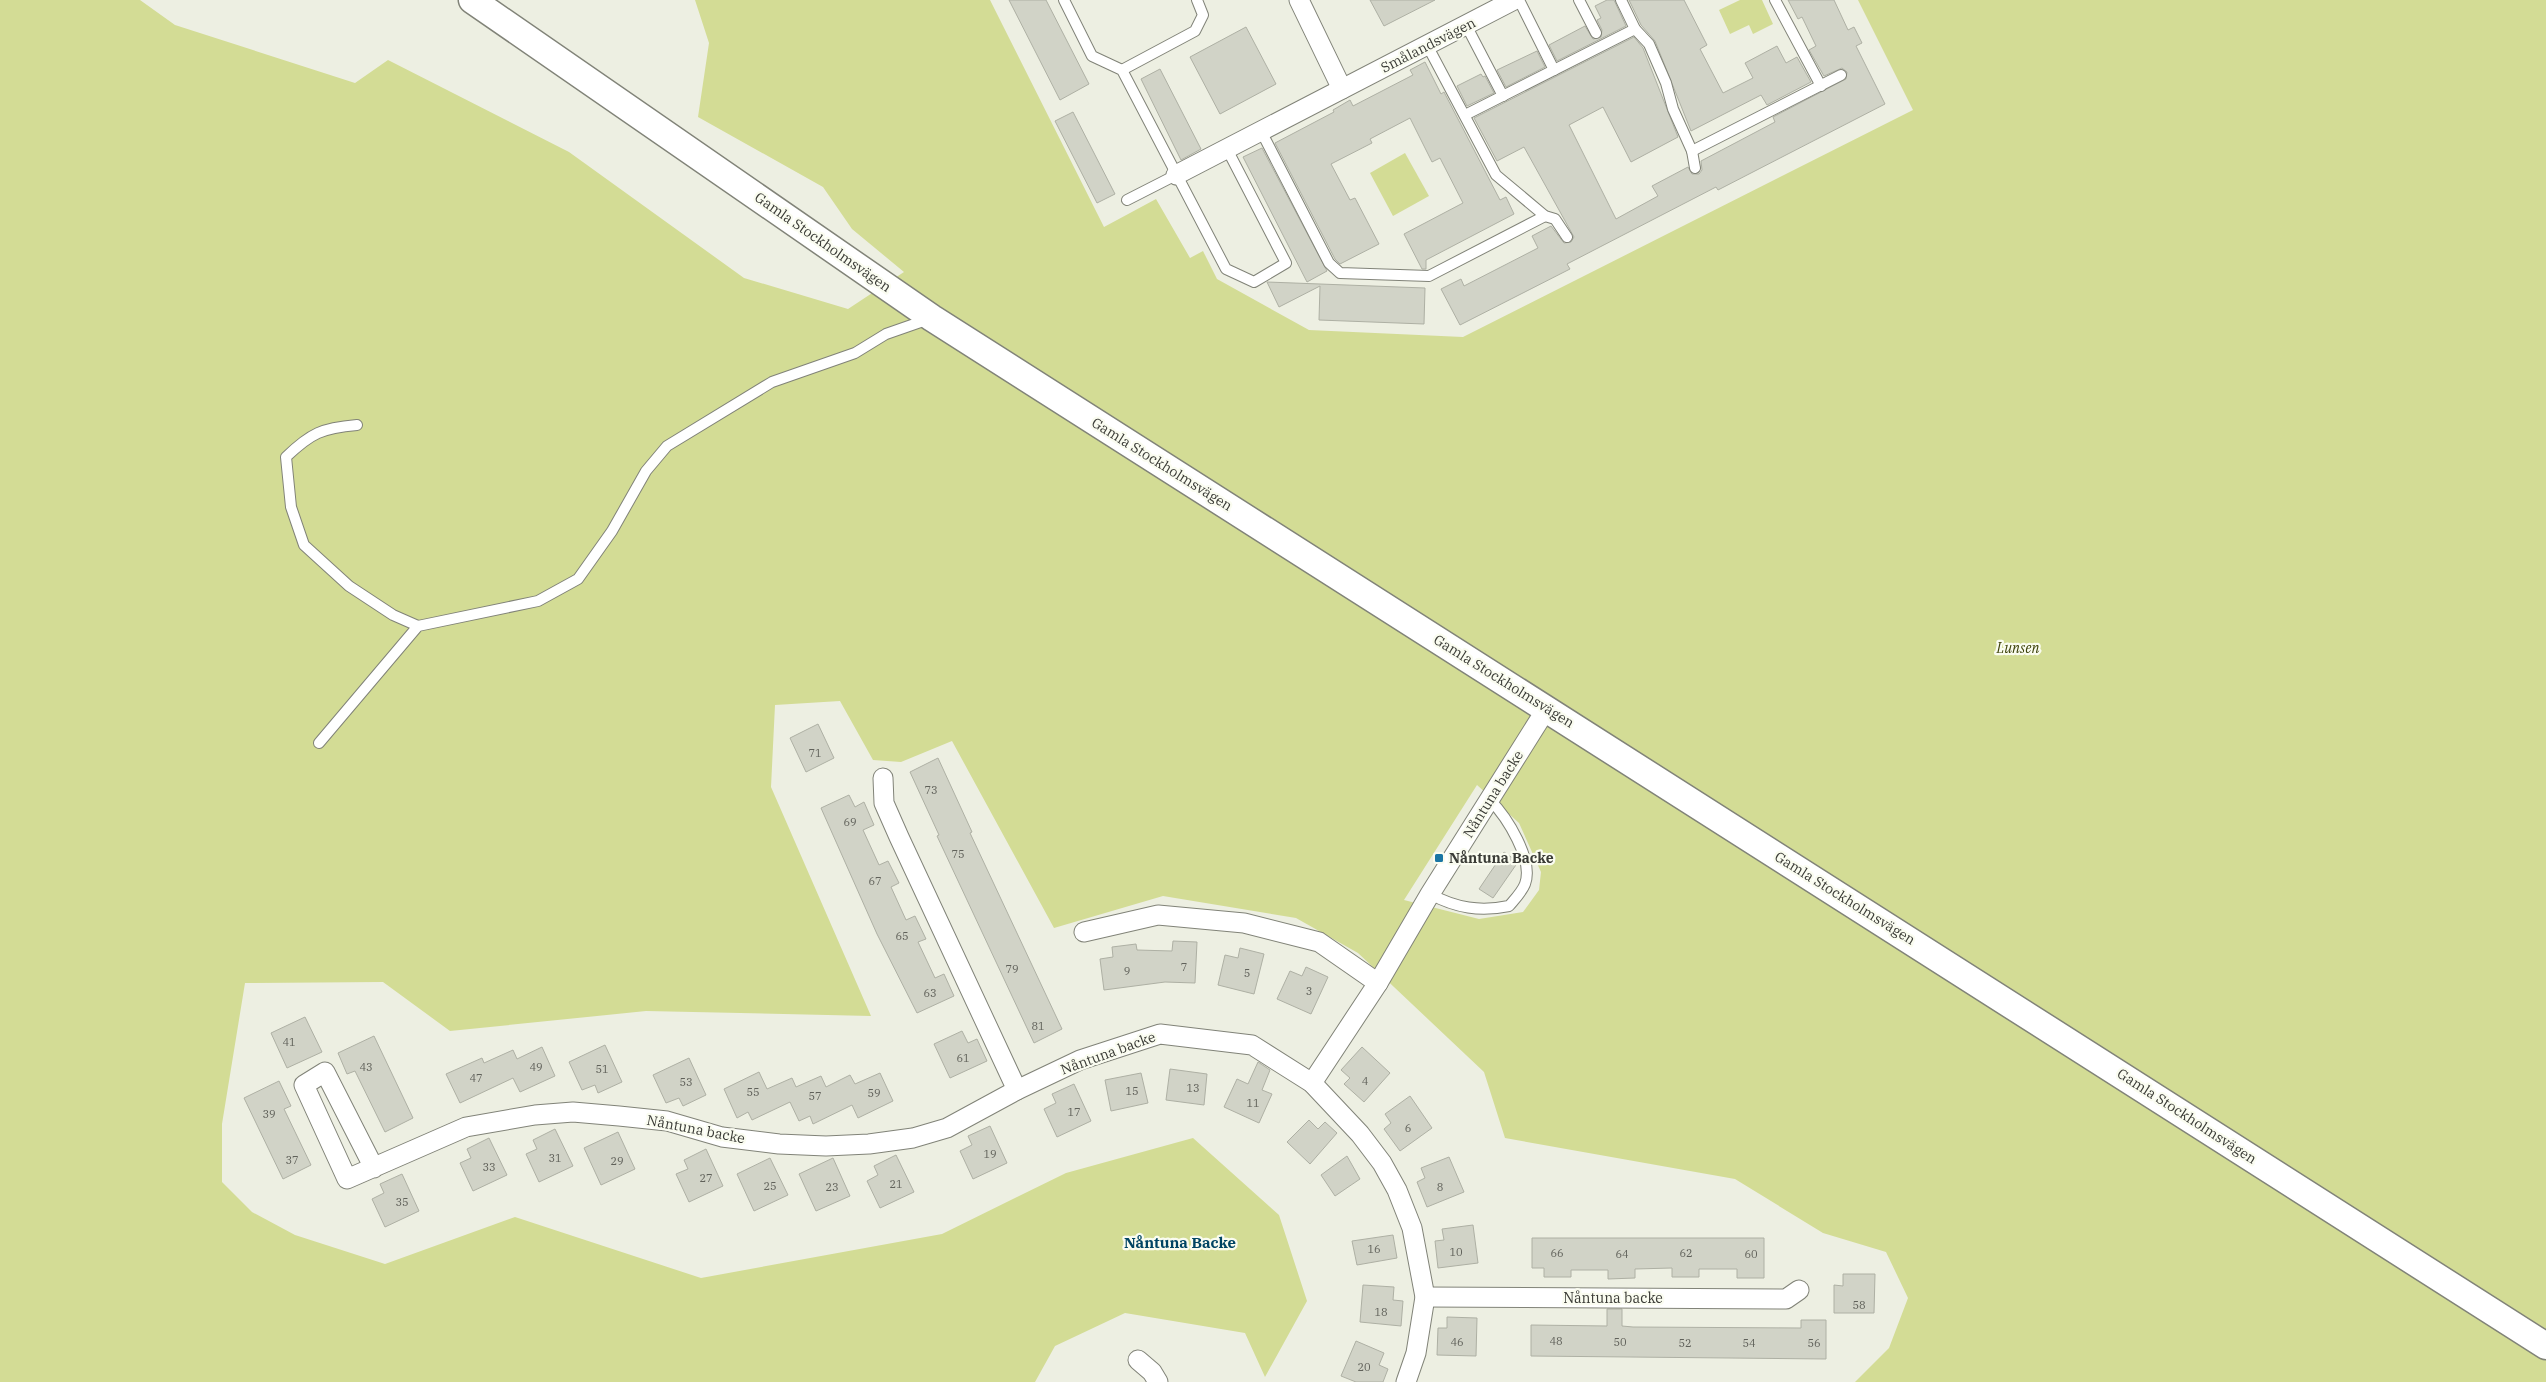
<svg xmlns="http://www.w3.org/2000/svg" width="2546" height="1382" font-family="'IBM Plex Serif',serif">
<rect width="100%" height="100%" fill="#edefe2"/>
<!-- green -->
<g fill="#d3dc95" fill-rule="evenodd">
<path d="M0,0H140L175,25L355,83L388,60L569,152L744,278L848,309L904,272L852,229L823,187L698,117L709,43L695,0H990L1104,227L1156,199L1190,258L1203,251L1217,279L1309,330L1463,337L1913,110L1858,0H2546V1382H1855L1889,1348L1908,1298L1886,1252L1823,1233L1735,1179L1505,1138L1484,1072L1358,953L1296,918L1163,896L1054,928L952,741L901,762L873,760L840,701L775,705L771,787L871,1016L646,1011L450,1031L383,982L245,983L222,1124V1182L252,1212L295,1235L385,1264L515,1217L701,1278L942,1234L1066,1173L1193,1138L1279,1215L1307,1301L1265,1377L1245,1333L1125,1313L1055,1346L1035,1382H0ZM1477,785L1519,823L1541,872L1539,890L1523,912L1479,919L1404,900Z"/>
<polygon points="1740,0 1762,0 1773,24 1753,34 1749,25 1730,34 1719,10"/>
<polygon points="1405,153 1429,196 1393,216 1370,173"/>
</g>
<!-- building -->
<g fill="#d1d3c7" stroke="#aeb0a4">
<polygon points="1009,0 1046,0 1089,84 1060,100"/>
<polygon points="1370,0 1435,0 1384,26"/>
<polygon points="1607,0 1614,0 1626,26 1557,61 1549,45 1585,26 1593,39 1601,37 1602,30 1597,20 1601,18 1595,6"/>
<polygon points="1629,0 1684,0 1707,45 1700,49 1723,93 1753,78 1745,63 1777,46 1786,63 1797,57 1811,82 1767,105 1761,95 1691,131 1655,41 1641,25"/>
<polygon points="1788,0 1834,0 1848,30 1854,27 1862,43 1856,46 1885,104 1718,190 1716,187 1567,264 1570,269 1460,325 1441,289 1461,279 1464,286 1538,248 1532,236 1551,226 1564,243 1571,242 1574,237 1524,147 1497,161 1474,118 1634,37 1643,48 1678,137 1631,162 1603,107 1569,125 1616,219 1658,196 1652,186 1688,167 1692,174 1699,174 1702,170 1701,161 1775,122 1773,117 1846,79 1847,72 1842,68 1824,76 1809,50 1816,46 1802,17 1798,19"/>
<polygon points="1246,27 1276,84 1220,114 1190,57"/>
<polygon points="1537,51 1545,67 1506,87 1497,70"/>
<polygon points="1425,62 1441,94 1444,92 1500,200 1506,197 1514,214 1426,260 1426,269 1422,269 1404,234 1463,203 1440,158 1432,162 1410,118 1370,139 1372,143 1331,164 1350,200 1355,198 1379,244 1340,264 1335,259 1275,143 1334,112 1333,110 1350,100 1353,106 1413,75 1410,70"/>
<polygon points="1160,69 1201,149 1181,160 1141,79"/>
<polygon points="1481,74 1483,77 1485,76 1494,93 1467,106 1457,86"/>
<polygon points="1073,112 1115,194 1097,203 1055,121"/>
<polygon points="1262,148 1327,271 1307,282 1243,157"/>
<polygon points="1267,282 1425,288 1424,324 1319,320 1320,286 1279,307"/>
<polygon points="818,724 834,758 806,772 790,738"/>
<polygon points="938,758 972,832 970,833 1062,1029 1034,1043 937,836 939,835 910,772"/>
<polygon points="849,795 855,807 864,802 874,825 863,830 879,865 888,861 899,883 891,887 906,920 915,916 926,939 918,942 935,978 944,974 954,996 917,1013 877,934 821,808"/>
<polygon points="1504,852 1518,862 1493,898 1479,889"/>
<polygon points="1173,941 1197,942 1195,983 1165,982 1104,990 1100,959 1113,957 1112,947 1136,944 1137,950 1172,951"/>
<polygon points="1240,948 1264,954 1254,994 1218,985 1225,955 1238,958"/>
<polygon points="1306,967 1328,977 1311,1014 1277,999 1290,971 1302,976"/>
<polygon points="305,1017 322,1052 287,1068 271,1033"/>
<polygon points="962,1031 968,1043 977,1039 987,1061 950,1078 934,1044"/>
<polygon points="374,1036 413,1118 385,1132 355,1071 347,1074 338,1053"/>
<polygon points="605,1045 622,1082 598,1093 595,1085 582,1090 569,1062"/>
<polygon points="542,1047 555,1076 520,1092 513,1078 460,1103 446,1074 482,1058 484,1063 513,1050 517,1059"/>
<polygon points="1362,1047 1390,1073 1364,1102 1344,1084 1350,1078 1341,1070"/>
<polygon points="689,1058 706,1095 683,1106 679,1098 666,1103 653,1075"/>
<polygon points="1258,1062 1270,1070 1262,1090 1272,1094 1259,1123 1224,1107 1237,1079 1248,1084"/>
<polygon points="1170,1069 1207,1074 1204,1105 1166,1100"/>
<polygon points="759,1072 767,1089 792,1078 796,1087 821,1076 826,1087 850,1075 855,1084 880,1073 893,1101 858,1118 852,1105 813,1124 810,1116 799,1121 790,1102 752,1120 748,1112 737,1118 724,1089"/>
<polygon points="1141,1073 1148,1103 1111,1111 1105,1080"/>
<polygon points="279,1081 291,1106 284,1109 311,1165 283,1179 244,1098"/>
<polygon points="1074,1084 1091,1121 1057,1137 1044,1109 1056,1103 1052,1094"/>
<polygon points="1410,1096 1432,1128 1400,1151 1384,1129 1391,1123 1385,1114"/>
<polygon points="1309,1120 1318,1129 1325,1122 1337,1133 1310,1164 1287,1142"/>
<polygon points="990,1126 1007,1163 973,1179 960,1151 972,1145 968,1136"/>
<polygon points="555,1129 573,1166 539,1182 526,1154 537,1149 533,1140"/>
<polygon points="618,1132 635,1169 601,1185 584,1148"/>
<polygon points="489,1138 507,1175 473,1191 460,1163 471,1158 467,1149"/>
<polygon points="706,1149 723,1186 689,1202 676,1174 688,1169 684,1160"/>
<polygon points="896,1155 914,1192 880,1208 867,1181 878,1175 874,1166"/>
<polygon points="1347,1156 1360,1179 1335,1196 1321,1175"/>
<polygon points="1449,1157 1464,1192 1427,1207 1417,1182 1425,1178 1421,1168"/>
<polygon points="770,1158 788,1195 754,1211 737,1174"/>
<polygon points="833,1158 850,1196 816,1211 799,1174"/>
<polygon points="402,1174 419,1211 385,1227 372,1199 384,1193 380,1184"/>
<polygon points="1473,1225 1478,1263 1438,1268 1435,1241 1444,1240 1442,1229"/>
<polygon points="1393,1235 1397,1258 1357,1265 1352,1241"/>
<polygon points="1532,1238 1764,1238 1764,1278 1737,1278 1737,1269 1699,1269 1699,1277 1672,1277 1672,1268 1635,1269 1635,1278 1608,1279 1608,1270 1571,1270 1571,1277 1544,1277 1544,1268 1532,1268"/>
<polygon points="1843,1274 1875,1274 1874,1313 1834,1313 1834,1285 1843,1286"/>
<polygon points="1363,1285 1394,1287 1393,1300 1403,1301 1401,1326 1360,1322"/>
<polygon points="1607,1309 1622,1309 1622,1326 1633,1327 1801,1328 1801,1320 1826,1320 1826,1359 1531,1356 1531,1325 1607,1326"/>
<polygon points="1447,1317 1477,1318 1476,1356 1437,1355 1438,1328 1447,1328"/>
<polygon points="1356,1341 1384,1353 1379,1365 1388,1369 1383,1382 1356,1382 1341,1376"/>
</g>
<g fill="none" stroke-linecap="round" stroke-linejoin="round">
<!-- lane casing -->
<g stroke="#818378" stroke-width="12">
<g id="lane">
<polyline points="1064,0 1092,56 1122,70 1226,269 1254,282 1286,263 1227,149"/>
<polyline points="1519,0 1554,70"/>
<polyline points="1579,0 1596,33"/>
<polyline points="1621,0 1635,29 1649,44 1666,83 1673,109 1692,151 1695,168"/>
<polyline points="1775,0 1821,86"/>
<polyline points="1466,25 1503,96"/>
<polyline points="1427,45 1496,175 1545,216 1555,219 1567,237"/>
<polyline points="1122,70 1195,31 1203,15 1197,0"/>
<polyline points="1465,115 1635,29"/>
<polyline points="1261,131 1329,263 1340,273 1429,276 1545,216"/>
<polyline points="1692,151 1841,75"/>
<polyline points="1127,200 1176,175"/>
<path d="M357,425C322,428 311,433 286,457L291,507L304,545L349,586L393,615L418,626"/>
<polyline points="319,743 418,626 538,601 578,579 612,531 646,471 667,446 772,382 855,353 886,334 929,319"/>
<path d="M1430,894C1456,908 1480,912 1509,906C1514,900 1522,892 1525,884C1534,860 1507,817 1490,800"/>
</g>
</g>
<!-- street casing -->
<g stroke="#818378" stroke-width="21">
<g id="street">
<polyline points="1299,0 1342,89"/>
<polyline points="1176,175 1514,0"/>
<polyline points="883,778 884,803 899,837 1017,1090"/>
<polyline points="1084,932 1158,915 1244,923 1319,942 1378,983"/>
<polyline points="1312,1083 1378,983 1430,894 1547,708"/>
<polyline points="374,1168 325,1072 304,1085 347,1179 466,1127 535,1115 573,1112 619,1116 667,1121 722,1137 779,1144 826,1146 869,1144 913,1138 947,1128 1017,1090 1080,1060 1160,1034 1252,1045 1312,1083 1360,1134 1382,1163 1397,1190 1412,1228 1425,1297 1416,1353 1406,1382"/>
<polyline points="1425,1297 1786,1299 1799,1290"/>
<polyline points="1138,1360 1152,1372 1158,1382"/>
</g>
</g>
<!-- secondary casing -->
<g stroke="#818378" stroke-width="29">
<polyline id="secondary" points="472,0 932,318 2546,1346"/>
</g>
<!-- lane -->
<use href="#lane" stroke="#fff" stroke-width="10"/>
<!-- street -->
<use href="#street" stroke="#fff" stroke-width="19"/>
<!-- secondary -->
<use href="#secondary" stroke="#fff" stroke-width="26"/>
</g>
<!-- markers -->
<rect fill="#1a76a4" stroke="#fafcf0" stroke-width="2" x="1434" y="853" width="10" height="10" rx="2.5"/>
<g text-anchor="middle" stroke-width="4.5" stroke-linejoin="round" paint-order="stroke">
<!-- number labels -->
<g font-size="11" fill="#60615a">
<text x="815" y="757">71</text>
<text x="931" y="794">73</text>
<text x="850" y="826">69</text>
<text x="958" y="858">75</text>
<text x="875" y="885">67</text>
<text x="902" y="940">65</text>
<text x="1184" y="971">7</text>
<text x="1012" y="973">79</text>
<text x="1127" y="975">9</text>
<text x="1247" y="977">5</text>
<text x="1309" y="995">3</text>
<text x="930" y="997">63</text>
<text x="1038" y="1030">81</text>
<text x="289" y="1046">41</text>
<text x="963" y="1062">61</text>
<text x="366" y="1071">43</text>
<text x="536" y="1071">49</text>
<text x="602" y="1073">51</text>
<text x="476" y="1082">47</text>
<text x="1365" y="1085">4</text>
<text x="686" y="1086">53</text>
<text x="1193" y="1092">13</text>
<text x="1132" y="1095">15</text>
<text x="753" y="1096">55</text>
<text x="874" y="1097">59</text>
<text x="815" y="1100">57</text>
<text x="1253" y="1107">11</text>
<text x="1074" y="1116">17</text>
<text x="269" y="1118">39</text>
<text x="1408" y="1132">6</text>
<text x="990" y="1158">19</text>
<text x="555" y="1162">31</text>
<text x="292" y="1164">37</text>
<text x="617" y="1165">29</text>
<text x="489" y="1171">33</text>
<text x="706" y="1182">27</text>
<text x="896" y="1188">21</text>
<text x="770" y="1190">25</text>
<text x="832" y="1191">23</text>
<text x="1440" y="1191">8</text>
<text x="402" y="1206">35</text>
<text x="1374" y="1253">16</text>
<text x="1456" y="1256">10</text>
<text x="1557" y="1257">66</text>
<text x="1686" y="1257">62</text>
<text x="1622" y="1258">64</text>
<text x="1751" y="1258">60</text>
<text x="1859" y="1309">58</text>
<text x="1381" y="1316">18</text>
<text x="1556" y="1345">48</text>
<text x="1457" y="1346">46</text>
<text x="1620" y="1346">50</text>
<text x="1685" y="1347">52</text>
<text x="1749" y="1347">54</text>
<text x="1814" y="1347">56</text>
<text x="1364" y="1371">20</text>
</g>
<!-- street labels -->
<g font-size="14" fill="#3a3b36" stroke="#fafcf0">
<text transform="translate(1428 45) rotate(-27)" y="5">Smålandsvägen</text>
<text transform="translate(823 242) rotate(35)" y="5">Gamla Stockholmsvägen</text>
<text transform="translate(1162 464) rotate(32)" y="5">Gamla Stockholmsvägen</text>
<text transform="translate(1504 681) rotate(32)" y="5">Gamla Stockholmsvägen</text>
<text transform="translate(1493 794) rotate(-58)" y="5">Nåntuna backe</text>
<text transform="translate(1845 898) rotate(32)" y="5">Gamla Stockholmsvägen</text>
<text transform="translate(1108 1053) rotate(-20)" y="5">Nåntuna backe</text>
<text transform="translate(2187 1116) rotate(33)" y="5">Gamla Stockholmsvägen</text>
<text transform="translate(696 1129) rotate(11)" y="5">Nåntuna backe</text>
<text x="1613" y="1303">Nåntuna backe</text>
</g>
<!-- park labels -->
<g font-size="14" font-style="italic" fill="#3c4108" stroke="#fafcf0">
<text x="2018" y="653">Lunsen</text>
</g>
<!-- poi labels -->
<g font-size="14" font-weight="bold" fill="#3a3b36" stroke="#fafcf0" text-anchor="start">
<text x="1449" y="863">Nåntuna Backe</text>
</g>
<!-- neighbourhood labels -->
<g font-size="15" font-weight="bold" fill="#004463" stroke="#fafcf0">
<text x="1180" y="1248">Nåntuna Backe</text>
</g>
</g>
</svg>
